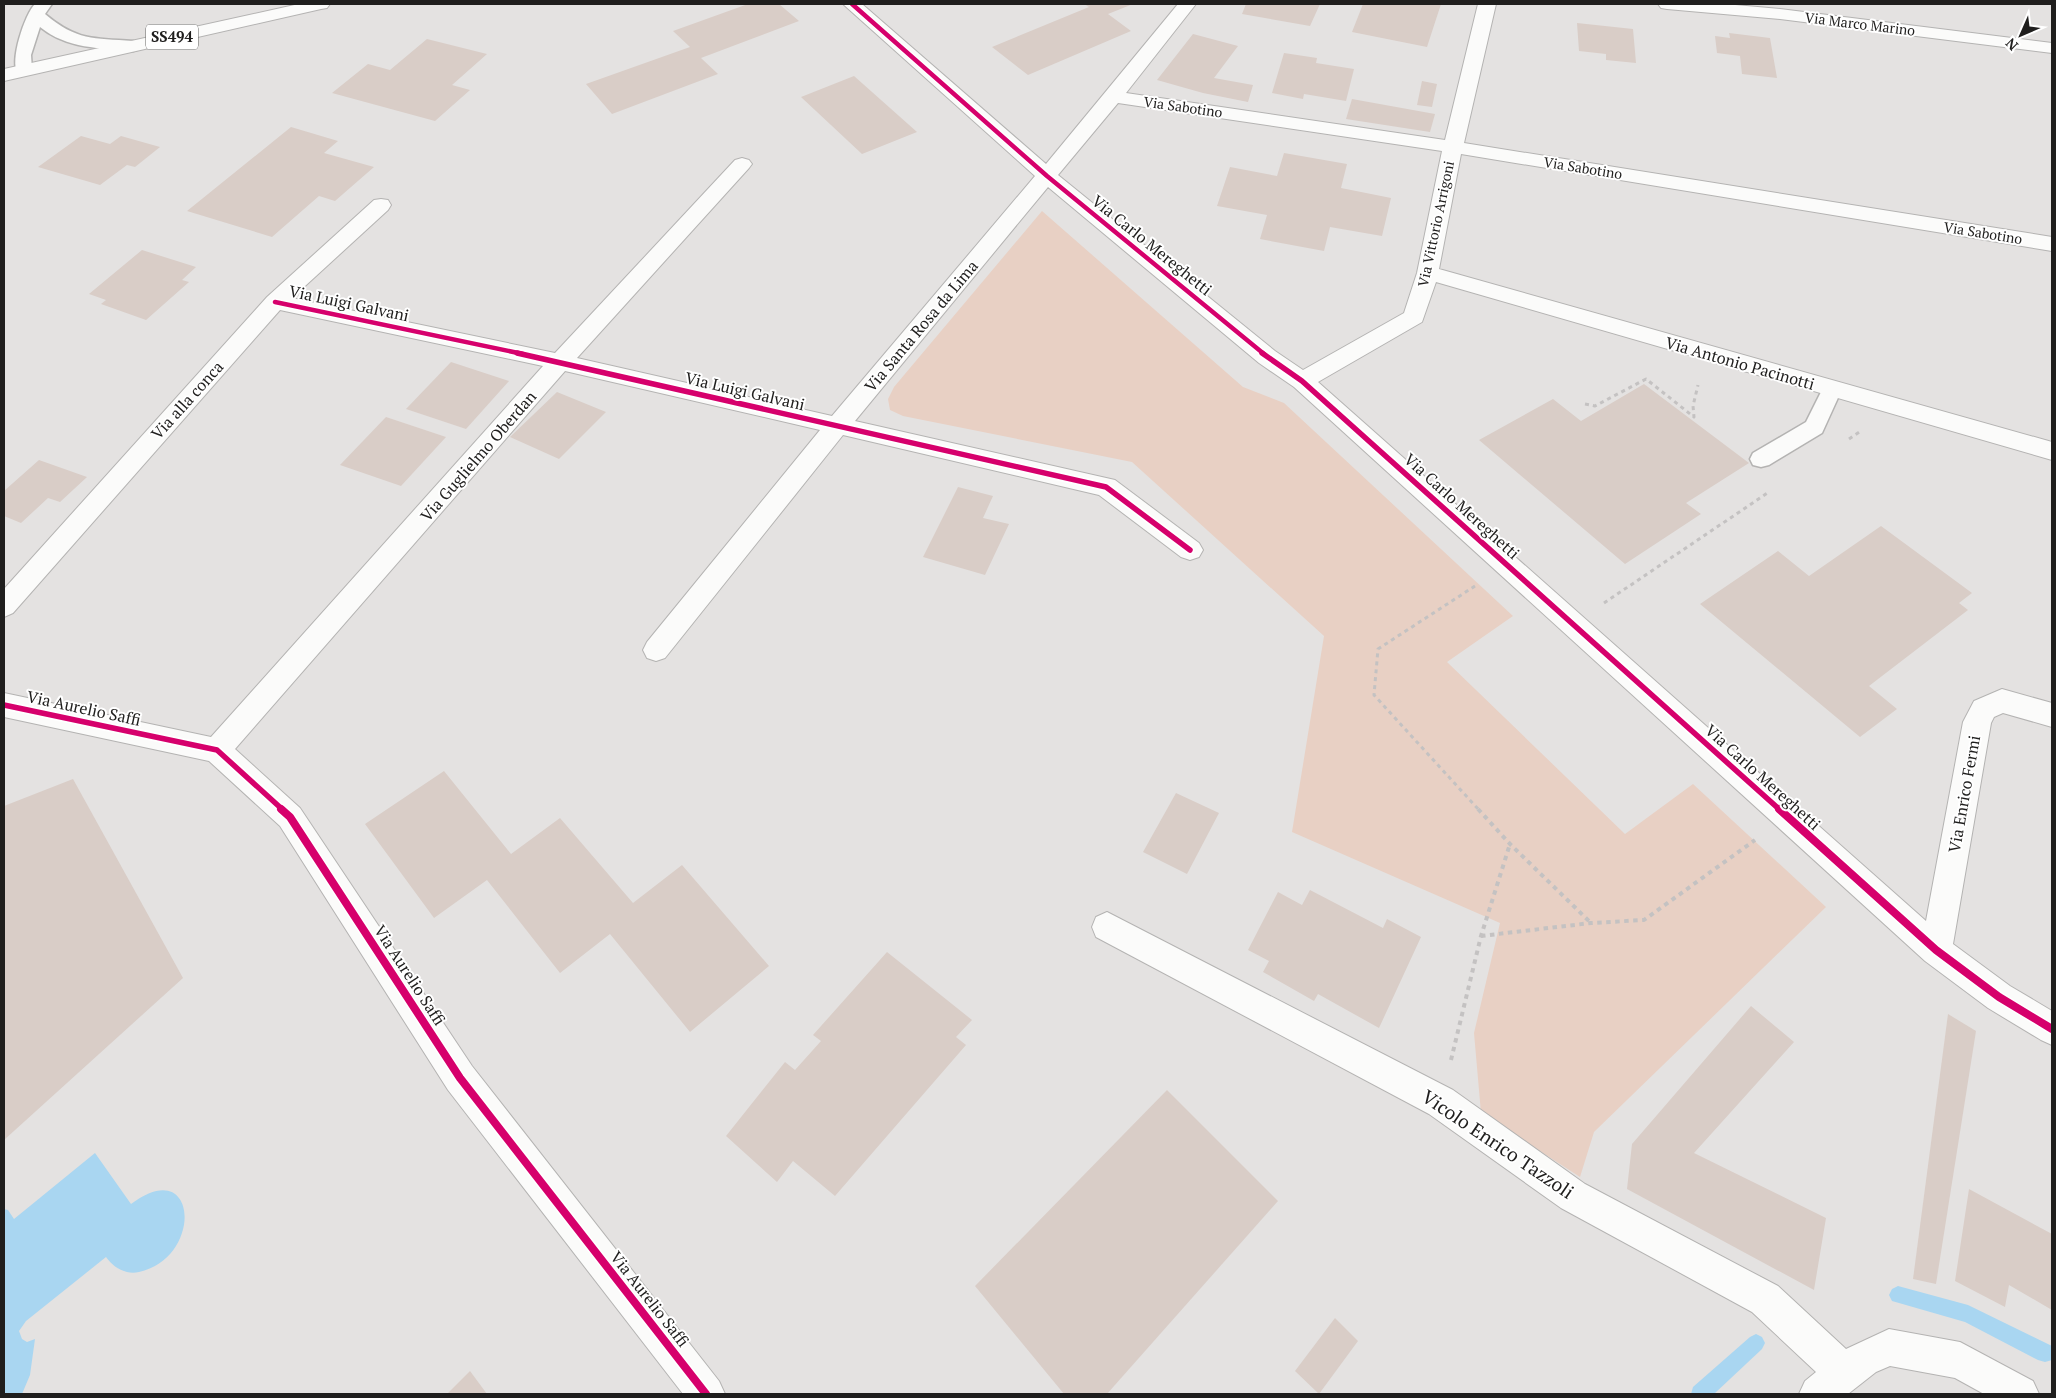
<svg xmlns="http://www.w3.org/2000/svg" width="2056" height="1398" font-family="'PT Serif',serif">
<rect width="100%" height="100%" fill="#e4e2e1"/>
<!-- green -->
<polygon fill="#e8d0c4" points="1042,211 1243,387 1284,403 1513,616 1447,662 1625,834 1693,784 1826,907 1594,1132 1580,1177 1481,1113 1474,1033 1500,923 1292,832 1324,636 1132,462 903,416 890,410 888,399 894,387"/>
<!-- water -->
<path fill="#a9d6f1" d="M95,1153L131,1204C198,1153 204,1258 139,1272C125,1275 113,1267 106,1257L26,1321L19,1331L22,1339L27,1342L35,1339L30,1375L22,1394H4V1209L8,1210L14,1219Z"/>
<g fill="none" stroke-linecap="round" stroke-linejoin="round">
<!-- stream -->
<g fill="#a9d6f1" fill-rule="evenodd">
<polygon points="1898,1286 1968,1305 2052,1346 2052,1360 2045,1362 2038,1360 1965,1322 1892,1301 1889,1295 1892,1289"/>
<polygon points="1756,1334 1762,1337 1765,1343 1762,1349 1714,1394 1691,1394 1693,1387 1750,1337"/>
</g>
</g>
<!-- building -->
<g fill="#d9cdc7">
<polygon points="748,4 779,4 799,21 701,58 718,74 612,114 586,84 690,47 673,31"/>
<polygon points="1084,4 1133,4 1108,14 1131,31 1028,75 992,47 1089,7"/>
<polygon points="1246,4 1320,4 1310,26 1242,14"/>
<polygon points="1363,4 1392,5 1441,4 1427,47 1352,32"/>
<polygon points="1577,23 1633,29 1636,63 1606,60 1606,54 1579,51"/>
<polygon points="1729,33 1770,38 1777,78 1742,74 1740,56 1717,53 1715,36 1730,38"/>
<polygon points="1193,34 1238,46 1214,78 1253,85 1248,102 1203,93 1157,80"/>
<polygon points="427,39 487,54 452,85 470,90 435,121 332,93 368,64 390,70"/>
<polygon points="1284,53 1317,58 1316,63 1354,69 1346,101 1304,94 1303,99 1272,93"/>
<polygon points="854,76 917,132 862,154 801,97"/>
<polygon points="1422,81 1437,84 1432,107 1417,105"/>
<polygon points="1352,99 1435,114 1430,132 1346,119"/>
<polygon points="291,127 338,141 324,153 374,167 335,201 319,196 272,237 187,211"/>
<polygon points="81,136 110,144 121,136 160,147 135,167 127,165 100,185 38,167"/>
<polygon points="1284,153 1347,164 1341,188 1391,198 1382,236 1330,227 1324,251 1260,239 1267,215 1217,206 1230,167 1277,176"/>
<polygon points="142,250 196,267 182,280 189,282 146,320 101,304 106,300 89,294"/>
<polygon points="451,362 509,381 466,429 406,409"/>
<polygon points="1644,384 1749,463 1686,503 1701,514 1625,564 1479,440 1553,399 1581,421"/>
<polygon points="557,392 606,412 559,459 510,437"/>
<polygon points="386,417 446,437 401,486 340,465"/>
<polygon points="39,460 87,477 60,502 48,498 21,523 4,516 4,491"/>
<polygon points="958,487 993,496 983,518 1009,524 985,575 923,557"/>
<polygon points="1881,526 1972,593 1959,603 1968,610 1869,686 1897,709 1860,737 1700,604 1778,551 1809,576"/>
<polygon points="444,771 511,854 560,818 633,903 682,865 769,966 690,1032 610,934 560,973 487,880 434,918 365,824"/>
<polygon points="73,779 183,978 4,1140 4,806"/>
<polygon points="1176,793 1219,813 1187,874 1143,852"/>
<polygon points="1310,890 1383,928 1387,919 1421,937 1379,1028 1318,994 1314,1001 1263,972 1269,961 1248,950 1278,892 1302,905"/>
<polygon points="887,952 972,1020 956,1037 966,1045 835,1196 793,1161 777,1182 726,1136 785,1062 795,1070 821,1041 813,1035"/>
<polygon points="1751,1006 1794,1042 1694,1153 1826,1218 1814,1290 1627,1189 1632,1144"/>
<polygon points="1948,1014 1976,1031 1936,1284 1913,1279"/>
<polygon points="1167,1090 1278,1201 1107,1394 1064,1394 975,1286"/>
<polygon points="1969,1189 2052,1234 2052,1310 2009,1285 2005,1307 1955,1281"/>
<polygon points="1335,1318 1358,1341 1319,1394 1295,1371"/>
<polygon points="470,1371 487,1394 447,1394"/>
</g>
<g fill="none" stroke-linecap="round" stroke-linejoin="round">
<!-- service casing -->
<g stroke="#b4b3b2" stroke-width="3">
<g id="service">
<path d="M35,4H52L45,14C77,41 93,38 133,41L139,43L141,46L139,49L133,51C100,48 67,49 40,27L31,55L32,70L30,74H18C9,61 25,14 35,4Z"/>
<polygon points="1832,382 1839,384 1842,389 1822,433 1769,465 1761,467 1753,465 1750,459 1753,453 1806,422 1825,384"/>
</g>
</g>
<!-- minor casing -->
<g stroke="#b4b3b2" stroke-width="2">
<g id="minor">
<path d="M843,4H862L1046,164L1178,4H1196L1126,93L1445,140L1478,4H1496L1464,143L2052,237V251L1461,154L1439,269L2052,442V460L1436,282L1422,322L1318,382L1926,921L1963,722L1974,701L2002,689L2052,703V727L2003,713L1994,717L1991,723L1953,944L2010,986L2052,1011V1045L2041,1040L1988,1008L1925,961L1294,387L1259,363L1048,187L855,421L1115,480L1199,543L1203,550L1199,557L1190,560L1181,557L1099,495L843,435L665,658L656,661L647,658L643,650L647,642L820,430L565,371L235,749L300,808L472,1066L719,1381L725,1394H683L448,1090L280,826L209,761L4,717V693L211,737L543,366L280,310L13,613L4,617V589L267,297L374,200L381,199L388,200L391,205L388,210L292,298L555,353L735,160L742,158L749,160L752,164L749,168L577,358L832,416L1035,176ZM1118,103L1442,151L1417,273L1404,313L1303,370L1275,351L1058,175Z"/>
<polygon points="1658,4 1724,4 1780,9 2052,43 2052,53 1780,19 1667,9 1661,8"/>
<polygon points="1107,912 1453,1090 1585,1184 1778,1286 1846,1349 1889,1329 1960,1342 2033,1381 2039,1394 1984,1394 1955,1378 1890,1366 1876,1372 1848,1394 1799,1394 1805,1381 1816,1372 1752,1312 1561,1208 1429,1114 1096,937 1092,927 1096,917"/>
</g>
</g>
<!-- primary casing -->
<g stroke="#b4b3b2" stroke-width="2">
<polygon id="primary" points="299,4 330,4 327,8 321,9 4,81 4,69"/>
</g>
<!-- path-far1 -->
<g stroke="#c4c2c2" stroke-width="3" stroke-dasharray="4 4" stroke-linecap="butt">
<polyline points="1585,404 1595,406 1646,379 1694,417 1693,406 1698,385"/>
<polyline points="1849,439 1861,431"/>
<polyline points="1475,586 1378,649 1374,695 1479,810"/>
<polyline points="1604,603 1769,492"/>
</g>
<!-- path -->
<g stroke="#c4c2c2" stroke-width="4" stroke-dasharray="4.5 4.5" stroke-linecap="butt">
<polyline points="1478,809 1510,844 1591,923"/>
<polyline points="1481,936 1591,923 1644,920 1755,840"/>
<polyline points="1451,1060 1481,936 1510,844"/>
</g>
<!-- service -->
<use href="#service" fill="#fbfbfa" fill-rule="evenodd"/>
<!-- minor -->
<use href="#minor" fill="#fbfbfa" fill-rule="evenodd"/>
<!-- primary -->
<use href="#primary" fill="#fbfbfa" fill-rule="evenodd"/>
<!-- cycleway-far2 casing -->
<g stroke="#fff" stroke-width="7">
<g id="cycleway-far2">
<polyline points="852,4 1047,176 1264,354"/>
<polyline points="275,302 523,354"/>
</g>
</g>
<!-- cycleway-far1 casing -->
<g stroke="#fff" stroke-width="9">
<g id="cycleway-far1">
<polyline points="517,353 1106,487 1190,550"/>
<polyline points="1262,353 1302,381 1780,810"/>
<polyline points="4,705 217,750 283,810"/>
</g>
</g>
<!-- cycleway casing -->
<g stroke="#fff" stroke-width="11">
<g id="cycleway">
<polyline points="281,809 290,817 460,1078 706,1394"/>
<polyline points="1779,809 1936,950 1999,997 2052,1029"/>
</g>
</g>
<!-- cycleway-far2 -->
<use href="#cycleway-far2" stroke="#d6006c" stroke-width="4.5"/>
<!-- cycleway-far1 -->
<use href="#cycleway-far1" stroke="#d6006c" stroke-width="5.5"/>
<!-- cycleway -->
<use href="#cycleway" stroke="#d6006c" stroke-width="8"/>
</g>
<g text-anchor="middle" stroke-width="4" stroke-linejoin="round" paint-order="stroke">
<!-- far-street labels -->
<g font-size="14" fill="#1f1e1d" stroke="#fff">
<text transform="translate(1860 24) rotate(7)" y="5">Via Marco Marino</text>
<text transform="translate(1183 107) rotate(8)" y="5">Via Sabotino</text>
<text transform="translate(1583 168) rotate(9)" y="5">Via Sabotino</text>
<text transform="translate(1436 224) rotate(-78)" y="5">Via Vittorio Arrigoni</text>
<text transform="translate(1983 233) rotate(9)" y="5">Via Sabotino</text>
</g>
<!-- shield labels -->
<rect fill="#fff" stroke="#626261" stroke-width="1" x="146" y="24.5" width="52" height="25" rx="4"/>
<g font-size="15" font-weight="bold" fill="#1f1e1d">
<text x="172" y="42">SS494</text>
</g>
<!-- street labels -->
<g font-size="16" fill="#1f1e1d" stroke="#fff">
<text transform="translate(1152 245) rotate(39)" y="6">Via Carlo Mereghetti</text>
<text transform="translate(349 303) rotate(12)" y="6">Via Luigi Galvani</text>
<text transform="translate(921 326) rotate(-50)" y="6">Via Santa Rosa da Lima</text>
<text transform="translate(1740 363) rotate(16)" y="6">Via Antonio Pacinotti</text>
<text transform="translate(745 391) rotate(13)" y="6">Via Luigi Galvani</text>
<text transform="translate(187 400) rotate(-48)" y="6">Via alla conca</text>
<text transform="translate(478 456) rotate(-49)" y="6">Via Guglielmo Oberdan</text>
<text transform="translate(1462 506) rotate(42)" y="6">Via Carlo Mereghetti</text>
<text transform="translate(84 708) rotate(12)" y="6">Via Aurelio Saffi</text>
<text transform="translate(1763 777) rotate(42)" y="6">Via Carlo Mereghetti</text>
<text transform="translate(1964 794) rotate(-80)" y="6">Via Enrico Fermi</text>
<text transform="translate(410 975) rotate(57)" y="6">Via Aurelio Saffi</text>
<text transform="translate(650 1299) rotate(52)" y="6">Via Aurelio Saffi</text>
</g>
<!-- near-street labels -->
<g font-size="19" fill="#1f1e1d" stroke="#fff">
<text transform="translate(1498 1144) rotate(34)" y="7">Vicolo Enrico Tazzoli</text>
</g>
</g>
<!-- border -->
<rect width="2056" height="1398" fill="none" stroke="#1f1e1d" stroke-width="10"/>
<!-- north arrow -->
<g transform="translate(2021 35) rotate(225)" stroke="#ffffff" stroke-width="4" paint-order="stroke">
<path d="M0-4L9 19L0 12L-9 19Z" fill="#1f1e1d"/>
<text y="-8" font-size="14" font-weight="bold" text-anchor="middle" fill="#1f1e1d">N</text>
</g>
</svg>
